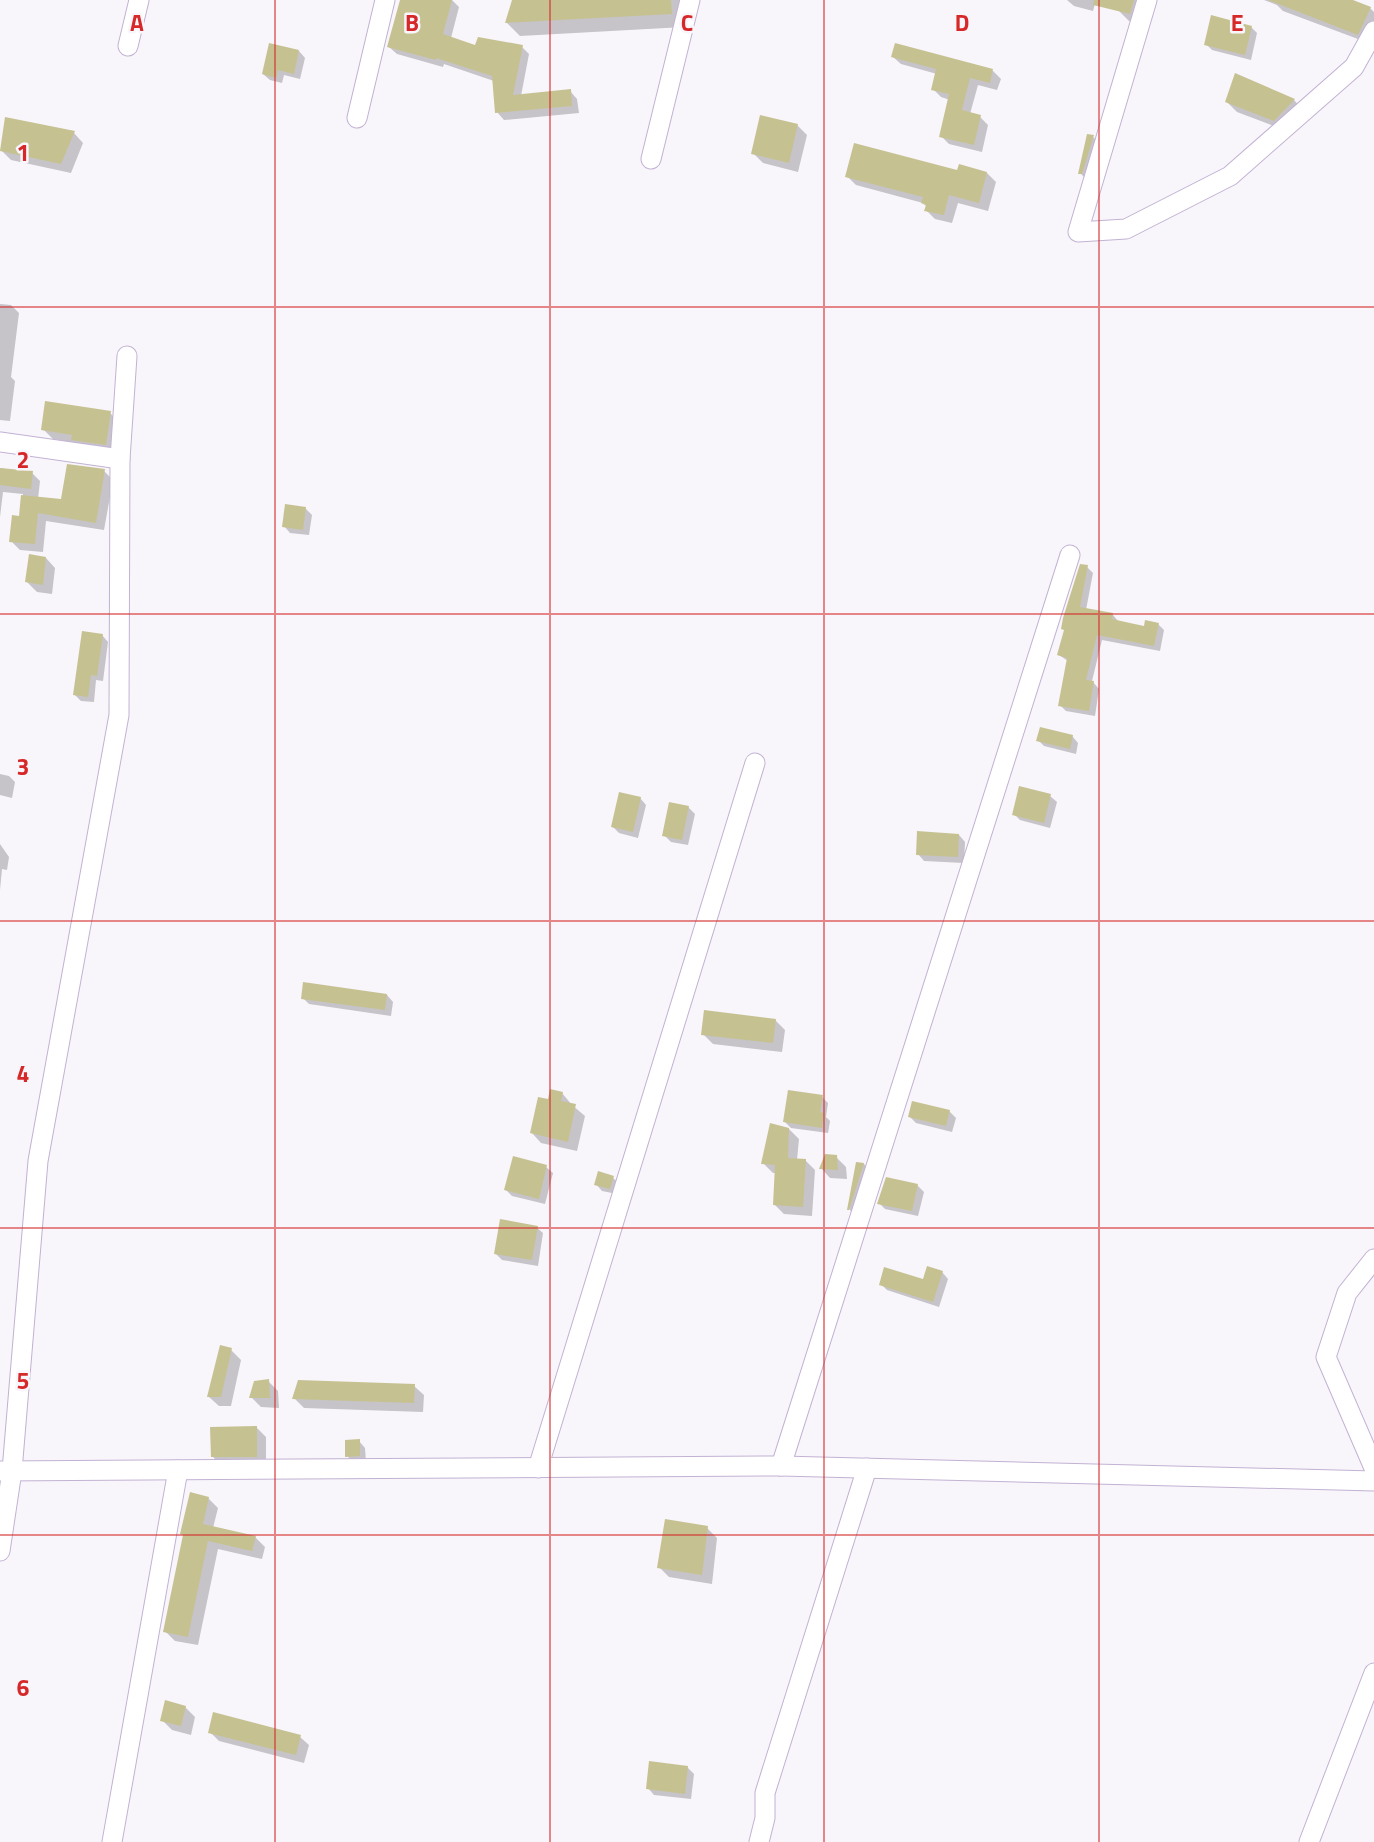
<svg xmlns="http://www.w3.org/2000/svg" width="1374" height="1842" font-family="'Titillium Web',sans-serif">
<rect width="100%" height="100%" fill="#f8f5fb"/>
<!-- shadow -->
<g fill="#0003">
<polygon points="407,0 452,0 459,7 451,38 476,47 522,47 529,54 521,96 570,91 577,99 579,113 504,120 497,112 494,81 444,64 443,67 397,54 389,47"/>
<polygon points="514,0 683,0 684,27 520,36 507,23"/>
<polygon points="1067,0 1096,0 1093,11 1074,6"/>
<polygon points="1122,0 1141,0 1140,23 1129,21 1119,11"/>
<polygon points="1264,0 1342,0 1370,8 1374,12 1374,24 1366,42 1283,11 1277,5"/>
<polygon points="1251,27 1257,33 1251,60 1212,50 1206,44"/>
<polygon points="299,51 305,58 300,79 284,75 282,83 270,80 263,74"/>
<polygon points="893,57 993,71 1001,79 997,90 978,85 970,114 980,117 988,125 982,152 949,144 941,136 950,100 941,97 933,89 937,74 901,64"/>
<polygon points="1236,75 1294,100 1303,110 1285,130 1237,112 1227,102"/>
<polygon points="797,125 807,135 798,172 763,163 753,153"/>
<polygon points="74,133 83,143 71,173 11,160 2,151"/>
<polygon points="1093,137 1099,143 1086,179 1080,173"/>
<polygon points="959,173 987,173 996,182 988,211 958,203 952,223 935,219 926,210 927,207 923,203 856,185 847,176"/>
<polygon points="0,304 11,305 19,313 11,377 15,381 10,421 0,420"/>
<polygon points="110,413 120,423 116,454 83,449 77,443 53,439 43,429"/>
<polygon points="0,468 32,473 40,481 38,499 63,501 104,471 113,480 104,530 46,521 43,552 20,550 11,541 21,518 23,494 3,492 0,517"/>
<polygon points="305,508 312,515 309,535 290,533 284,526"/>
<polygon points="46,558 55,568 52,594 37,592 27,582"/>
<polygon points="1087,567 1093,573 1086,610 1113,615 1118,621 1145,628 1158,624 1164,630 1160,651 1102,640 1092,681 1099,689 1095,716 1066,711 1060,705 1068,661 1059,655"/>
<polygon points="102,635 108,642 103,681 96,680 94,702 81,701 74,694"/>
<polygon points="1072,736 1078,743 1076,754 1044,746 1038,740"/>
<polygon points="0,774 9,776 15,782 12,798 0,795"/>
<polygon points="1050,796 1057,802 1050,828 1020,820 1014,814"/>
<polygon points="640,798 646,805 638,838 619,833 613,827"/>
<polygon points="688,807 695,814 688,845 671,842 664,835"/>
<polygon points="959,835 965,842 964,863 924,861 918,854"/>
<polygon points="0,844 9,857 7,870 2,869 0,890"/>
<polygon points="387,995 393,1002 391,1016 309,1004 303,998"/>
<polygon points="775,1020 785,1030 782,1052 713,1044 703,1034"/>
<polygon points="562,1093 572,1105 585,1116 577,1151 541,1143 532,1133 549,1101"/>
<polygon points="822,1097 828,1103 826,1117 830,1121 828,1133 791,1128 785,1122"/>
<polygon points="949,1111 956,1118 952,1132 916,1123 910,1117"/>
<polygon points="789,1129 799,1139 797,1160 805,1160 815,1170 812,1216 784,1214 774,1204 776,1173 773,1173 763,1163"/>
<polygon points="836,1157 846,1167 847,1179 830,1178 821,1168"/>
<polygon points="857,1164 864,1164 873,1174 858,1219 849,1209"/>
<polygon points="546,1167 553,1173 545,1204 512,1196 506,1190"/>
<polygon points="613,1178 620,1184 617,1194 602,1191 596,1184"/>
<polygon points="917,1185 924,1192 918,1216 885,1209 879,1203"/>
<polygon points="536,1227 543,1233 538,1266 502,1260 496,1254"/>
<polygon points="942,1272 948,1279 939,1307 887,1290 881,1284 924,1282"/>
<polygon points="231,1350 241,1360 231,1406 219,1406 209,1397"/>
<polygon points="268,1381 278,1391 279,1408 261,1407 251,1397"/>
<polygon points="414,1386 424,1395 423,1412 304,1408 294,1398"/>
<polygon points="256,1427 266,1437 266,1466 223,1467 213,1457"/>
<polygon points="359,1441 365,1448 366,1462 353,1462 347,1456"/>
<polygon points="208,1498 218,1508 213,1528 255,1537 265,1547 262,1559 218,1549 198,1645 175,1641 165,1631"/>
<polygon points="707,1528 717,1538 712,1584 669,1577 659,1567"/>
<polygon points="185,1707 195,1717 191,1735 172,1730 162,1720"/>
<polygon points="210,1732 300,1737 309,1745 304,1763 219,1741"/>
<polygon points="687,1767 694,1774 691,1799 654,1795 648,1788"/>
</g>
<!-- building -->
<g fill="#c6c191">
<polygon points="400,0 452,0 443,34 475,45 478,37 523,45 513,95 571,89 572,106 495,113 492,76 436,58 436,60 387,47"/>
<polygon points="512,0 671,0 672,14 505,23"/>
<polygon points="1094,0 1134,0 1130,14 1093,5"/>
<polygon points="1268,0 1353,0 1371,7 1358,35"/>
<polygon points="1211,15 1252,26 1245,55 1204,45"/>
<polygon points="269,43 299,50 294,74 278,70 276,78 262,74"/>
<polygon points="895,43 993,69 990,83 970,78 962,110 981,115 974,145 939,137 949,94 931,90 936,69 891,57"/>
<polygon points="1235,73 1295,99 1274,121 1225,102"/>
<polygon points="760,115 798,124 789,163 751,154"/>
<polygon points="5,117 75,131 61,164 0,151"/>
<polygon points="1087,134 1094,135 1082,174 1078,174"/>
<polygon points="854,143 957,170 959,164 987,172 979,203 949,195 944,215 924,211 926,205 921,203 923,197 845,177"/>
<polygon points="45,401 111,411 106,445 71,440 72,435 41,430"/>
<polygon points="67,464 105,469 96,523 38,513 35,544 9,542 12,515 19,516 21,495 61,499"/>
<polygon points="0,468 33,471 31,489 0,485"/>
<polygon points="285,504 306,507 303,530 282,527"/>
<polygon points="29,554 46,557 43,585 25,582"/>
<polygon points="1080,564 1088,565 1080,607 1113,613 1112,619 1130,623 1144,626 1145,620 1159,623 1154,646 1097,635 1086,680 1094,681 1089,711 1058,706 1067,658 1057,655 1064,630 1061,629 1063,618"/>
<polygon points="82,631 103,634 97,676 91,675 88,697 73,695"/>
<polygon points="1040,727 1073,735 1070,749 1036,741"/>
<polygon points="1019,786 1051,794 1044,823 1012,815"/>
<polygon points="619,792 641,797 633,832 611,827"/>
<polygon points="669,802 689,806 682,840 662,836"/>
<polygon points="917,831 959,834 958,857 916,855"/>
<polygon points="303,982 387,994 385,1010 301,999"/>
<polygon points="704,1010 776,1019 773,1043 701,1035"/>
<polygon points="550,1089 563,1092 561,1101 576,1104 568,1142 530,1133 538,1097 548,1099"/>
<polygon points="788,1090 823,1095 820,1112 824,1113 822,1128 783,1122"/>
<polygon points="912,1101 950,1110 946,1126 908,1117"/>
<polygon points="770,1123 789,1128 788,1158 806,1159 803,1207 773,1205 775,1165 761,1164"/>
<polygon points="825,1154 837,1155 838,1170 819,1169"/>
<polygon points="513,1156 547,1165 539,1199 504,1190"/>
<polygon points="856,1162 864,1163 849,1210 847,1210"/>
<polygon points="598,1171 614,1176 610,1189 594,1185"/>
<polygon points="886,1177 918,1184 912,1211 877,1204"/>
<polygon points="500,1219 538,1226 532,1260 494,1254"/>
<polygon points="927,1266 943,1271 933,1302 879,1285 884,1267 923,1279"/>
<polygon points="220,1345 232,1348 221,1397 207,1397"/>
<polygon points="269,1379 270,1398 249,1398 254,1381"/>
<polygon points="298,1380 415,1384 414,1403 292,1399"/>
<polygon points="257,1426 257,1457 211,1457 210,1427"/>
<polygon points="360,1439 360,1456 345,1457 345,1440"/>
<polygon points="190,1492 209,1497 203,1524 256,1536 252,1551 208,1541 188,1637 163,1632 183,1535 180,1534"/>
<polygon points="665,1519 708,1526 702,1575 657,1568"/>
<polygon points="165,1700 186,1706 181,1726 160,1721"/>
<polygon points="213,1712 301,1735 296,1755 208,1733"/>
<polygon points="649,1761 688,1766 685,1794 646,1789"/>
</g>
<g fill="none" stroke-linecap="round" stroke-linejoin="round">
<!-- street casing -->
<g stroke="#c2b2d3" stroke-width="21">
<g id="street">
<polyline points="1147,0 1078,232 1126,229 1230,176 1354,67 1374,31"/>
<polyline points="128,46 139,0"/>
<polyline points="357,118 385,0"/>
<polyline points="651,159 690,0"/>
<polyline points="0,442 120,459"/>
<polyline points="1374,1259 1347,1293 1326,1357 1374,1468"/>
<polyline points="781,1466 1070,555"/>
<polyline points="538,1468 755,763"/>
<polyline points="0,1471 781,1466 1374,1481"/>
<polyline points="0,1551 12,1471 38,1161 119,715 120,459 127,356"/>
<polyline points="112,1842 178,1470"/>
<polyline points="759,1842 765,1818 765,1793 867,1468"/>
<polyline points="1309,1842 1374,1673"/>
</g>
</g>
<!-- street -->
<use href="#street" stroke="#fff" stroke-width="19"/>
</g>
<!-- grid -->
<path fill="none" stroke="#d62828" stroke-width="2" stroke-opacity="0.55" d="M275,0V1842M550,0V1842M824,0V1842M1099,0V1842M0,307H1374M0,614H1374M0,921H1374M0,1228H1374M0,1535H1374"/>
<g font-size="23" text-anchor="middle" font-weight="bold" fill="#d62828" stroke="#f8f5fb" stroke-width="5" stroke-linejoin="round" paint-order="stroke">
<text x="137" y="31">A</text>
<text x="412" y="31">B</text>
<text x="687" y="31">C</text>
<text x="962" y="31">D</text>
<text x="1237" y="31">E</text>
<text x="23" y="161">1</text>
<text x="23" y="468">2</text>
<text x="23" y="775">3</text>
<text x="23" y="1082">4</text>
<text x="23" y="1389">5</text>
<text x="23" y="1696">6</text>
</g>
</svg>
